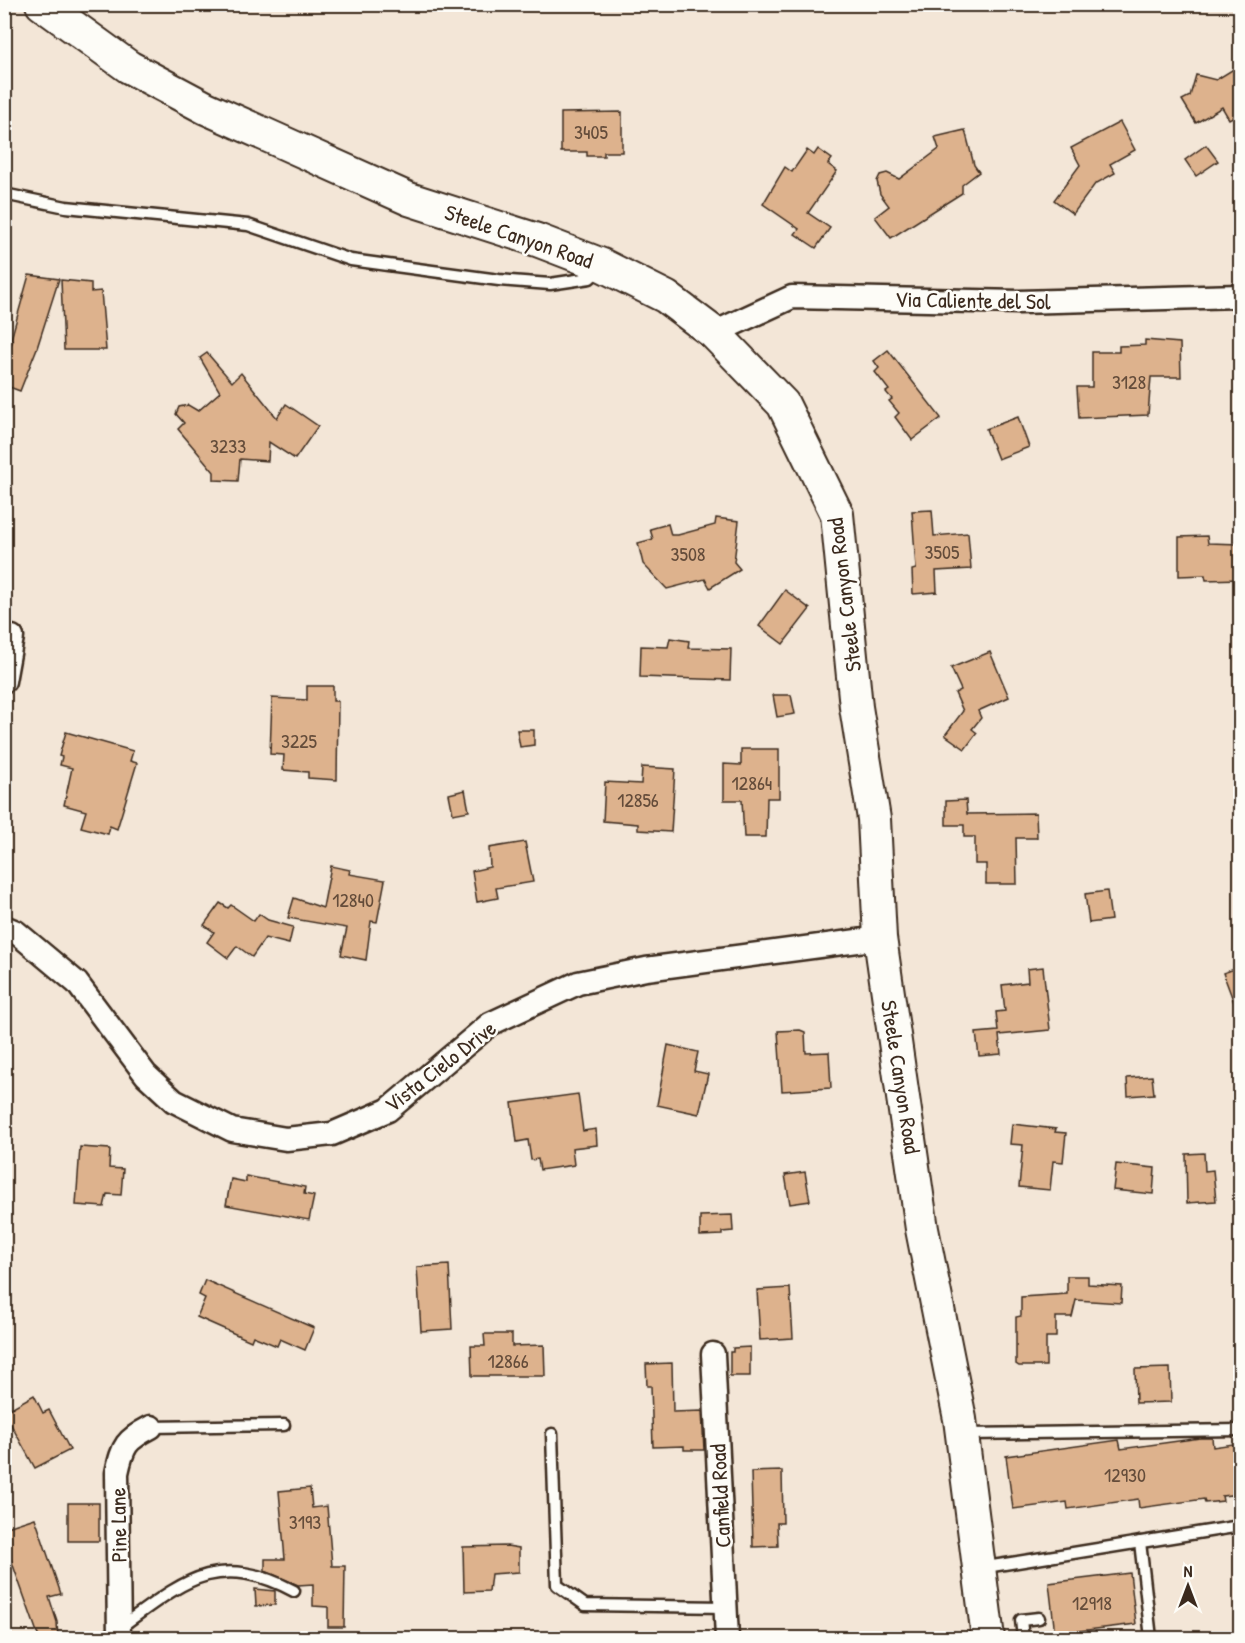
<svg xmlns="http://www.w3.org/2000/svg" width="1245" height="1643" font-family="'Patrick Hand',sans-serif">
<rect width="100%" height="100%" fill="#f3e6d7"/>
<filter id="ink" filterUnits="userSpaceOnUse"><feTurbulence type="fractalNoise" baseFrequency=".0167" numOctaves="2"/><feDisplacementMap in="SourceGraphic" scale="12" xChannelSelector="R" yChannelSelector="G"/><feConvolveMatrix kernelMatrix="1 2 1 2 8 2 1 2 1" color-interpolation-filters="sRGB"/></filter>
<g filter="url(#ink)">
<!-- building -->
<g fill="#ddb28d" stroke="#3b2a1e" stroke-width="1.5">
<polygon points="1240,65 1240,113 1229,119 1222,107 1196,123 1182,100 1190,96 1196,75 1216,80"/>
<polygon points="622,112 622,152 604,152 604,156 587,156 587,152 561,152 561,113"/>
<polygon points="1120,122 1135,150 1110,164 1115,173 1095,184 1073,214 1054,200 1080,165 1071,148"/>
<polygon points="965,130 974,165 979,172 962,185 962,193 891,238 875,217 889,206 880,194 877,181 880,175 887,173 899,179 939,149 935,137"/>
<polygon points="1206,145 1218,161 1196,176 1185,160"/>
<polygon points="818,149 832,159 828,164 837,171 808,213 830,228 816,248 795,234 799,229 763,204 785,167 792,172 807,150 814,155"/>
<polygon points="29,275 59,279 37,348 20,391 4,385 4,361 13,340 11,339"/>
<polygon points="61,280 91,283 91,292 101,291 106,350 64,350"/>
<polygon points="1145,340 1180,343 1181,377 1151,377 1148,415 1079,418 1077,387 1092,387 1092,352 1119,352 1119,346 1145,345"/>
<polygon points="888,350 941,418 912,440 895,417 899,413 889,401 892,399 886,392 889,390 875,372 879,368 874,361"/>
<polygon points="207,353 232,382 241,373 277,418 286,404 318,426 295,459 269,442 268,461 240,459 238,481 214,480 214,472 178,429 184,423 176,414 179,407 188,405 198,411 220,392 200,358"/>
<polygon points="1018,417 1029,447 998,459 986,429"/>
<polygon points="932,510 934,536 968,533 971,569 936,571 937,592 913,594 912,570 916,569 912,511"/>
<polygon points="716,518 739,521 734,562 740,569 710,588 705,579 667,589 643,564 638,543 653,539 650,529 668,524 671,535 678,535 715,525"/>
<polygon points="1207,536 1208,543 1240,544 1240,579 1206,580 1205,575 1179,576 1179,537"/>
<polygon points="785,590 810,609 783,644 759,626"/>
<polygon points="670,638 689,641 688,648 731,649 730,680 640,677 641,646 668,647"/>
<polygon points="990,652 1009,697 978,711 981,718 972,729 977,733 965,749 945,735 963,711 955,693 961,690 951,668"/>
<polygon points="307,686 333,686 333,701 338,701 337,780 308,778 308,772 283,770 284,755 270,754 272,698 307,700"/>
<polygon points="773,695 791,695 795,714 777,717"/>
<polygon points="517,730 534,730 534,745 520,747"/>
<polygon points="66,732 133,751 130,761 137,763 117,829 110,826 108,834 81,827 86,811 64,805 72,768 60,765 62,757 59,756"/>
<polygon points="741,749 779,749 779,798 767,798 766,837 744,837 742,800 724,800 724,764 741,765"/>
<polygon points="642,767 675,769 671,832 638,830 638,824 603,821 605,782 641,784"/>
<polygon points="465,790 469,811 453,814 449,794"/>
<polygon points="966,800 967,814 1036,813 1037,838 1016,838 1017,884 986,884 986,864 975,864 975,837 964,837 964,825 946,825 946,801"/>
<polygon points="525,842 533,882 496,888 498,898 477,902 472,871 490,867 489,848"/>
<polygon points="331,866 350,870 349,874 385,880 377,922 371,921 366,960 341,955 347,928 288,918 294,898 323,908"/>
<polygon points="1107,891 1111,920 1089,923 1085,894"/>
<polygon points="220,903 228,908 231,905 254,921 259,914 268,920 293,927 289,944 265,938 252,957 237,946 228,958 207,942 214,932 204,925"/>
<polygon points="1043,967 1050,1030 999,1035 1001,1054 979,1056 976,1033 998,1031 996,1012 1005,1011 1002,985 1028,982 1027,969"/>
<polygon points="1240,967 1240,1015 1239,1016 1223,973"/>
<polygon points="800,1030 805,1032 806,1053 829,1052 831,1088 782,1091 778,1031"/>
<polygon points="668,1045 698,1052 694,1071 708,1074 699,1114 657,1105"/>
<polygon points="1152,1076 1154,1094 1128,1096 1127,1078"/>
<polygon points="578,1094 583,1131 596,1129 597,1145 572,1148 574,1165 540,1170 538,1159 531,1160 528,1140 517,1142 512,1103"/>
<polygon points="1012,1124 1056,1129 1055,1132 1066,1133 1063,1162 1053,1161 1050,1190 1019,1187 1023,1145 1010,1144"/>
<polygon points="80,1147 110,1149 109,1168 123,1169 121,1195 107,1194 104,1207 76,1205"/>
<polygon points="1204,1153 1205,1171 1213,1170 1216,1201 1187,1203 1186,1154"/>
<polygon points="1116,1164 1155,1168 1153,1194 1113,1190"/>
<polygon points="805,1172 810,1201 790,1204 785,1175"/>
<polygon points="246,1176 305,1187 304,1194 314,1196 309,1220 226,1205 231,1179 246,1182"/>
<polygon points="732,1215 733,1231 722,1232 722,1235 700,1236 700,1216"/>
<polygon points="449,1265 452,1329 421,1331 417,1267"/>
<polygon points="1067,1276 1088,1276 1088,1284 1122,1286 1121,1303 1076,1300 1072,1317 1056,1317 1056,1337 1046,1337 1046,1366 1019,1366 1016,1364 1016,1317 1021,1316 1021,1297 1067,1294"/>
<polygon points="205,1280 314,1328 305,1350 280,1339 277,1346 253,1336 251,1341 197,1317 205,1298 199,1295"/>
<polygon points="790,1288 793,1338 760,1340 757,1290"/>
<polygon points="484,1334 512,1334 512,1346 544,1345 545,1376 472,1376 471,1346 485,1346"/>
<polygon points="750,1347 750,1376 730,1376 730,1352 733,1352 733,1348"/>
<polygon points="672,1363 673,1412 702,1411 704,1450 684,1450 684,1446 653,1447 651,1386 647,1386 646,1364"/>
<polygon points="1170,1368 1171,1402 1136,1403 1135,1369"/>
<polygon points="34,1395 43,1413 49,1410 70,1450 35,1468 4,1412"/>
<polygon points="1200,1438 1212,1438 1213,1447 1240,1443 1240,1494 1222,1496 1223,1501 1205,1503 1204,1499 1139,1508 1138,1499 1068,1509 1067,1502 1013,1509 1006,1456 1119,1440 1121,1449"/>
<polygon points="782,1471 783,1523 777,1523 778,1546 753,1547 751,1472"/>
<polygon points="310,1488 312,1508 327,1506 332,1566 345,1566 344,1627 328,1627 328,1607 313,1606 313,1584 298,1585 265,1571 265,1559 285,1559 279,1491"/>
<rect x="68" y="1503" width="31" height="38"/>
<polygon points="35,1518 61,1594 49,1597 57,1622 58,1638 39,1638 4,1540 4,1528"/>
<polygon points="507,1546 519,1548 519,1572 491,1574 489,1591 464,1592 463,1547"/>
<polygon points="1130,1573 1136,1624 1055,1634 1049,1583"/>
<polygon points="255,1589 275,1591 275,1605 256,1606"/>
</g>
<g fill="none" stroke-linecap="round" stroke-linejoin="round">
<!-- lane casing -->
<g stroke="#3b2a1e" stroke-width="15">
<g id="lane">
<polyline points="4,194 66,207 248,225 351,260 499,280 550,284 590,278 599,269"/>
<polyline points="151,1427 284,1425"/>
<polyline points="552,1434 557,1585 585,1605 726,1607"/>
<polyline points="965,1434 1240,1430"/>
<polyline points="1140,1542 1151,1638"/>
<polyline points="980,1568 1240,1526"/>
<path d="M119,1628C183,1582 216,1550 294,1591"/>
<polyline points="1023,1638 1021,1620 1039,1618"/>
</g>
</g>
<!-- street casing -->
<g stroke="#3b2a1e" stroke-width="27">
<g id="street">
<polyline points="714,333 792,297 1019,302 1240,296"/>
<polyline points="4,681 12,637"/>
<polyline points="4,927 16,932 77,983 146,1075 174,1101 232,1130 286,1139 332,1134 388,1110 490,1024 578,983 646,969 880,938"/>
<polyline points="713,1354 727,1638"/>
<path d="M119,1638L117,1473C123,1445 126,1440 151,1427"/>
</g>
</g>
<!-- secondary casing -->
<g stroke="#3b2a1e" stroke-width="36">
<polyline id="secondary" points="42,4 129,67 206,108 409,199 537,240 602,265 666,297 714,333 783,404 837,514 856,707 874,819 880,938 922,1229 960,1419 988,1638"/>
</g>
<!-- lane -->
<use href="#lane" stroke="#fdfcf7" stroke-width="10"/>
<!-- street -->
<use href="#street" stroke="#fdfcf7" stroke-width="22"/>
<!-- secondary -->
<use href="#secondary" stroke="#fdfcf7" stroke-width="32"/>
</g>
</g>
<g text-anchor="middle" stroke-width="5" stroke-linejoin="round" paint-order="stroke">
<!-- number labels -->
<g font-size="20" fill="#644c3a">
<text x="591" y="139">3405</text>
<text x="1129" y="389">3128</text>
<text x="228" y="453">3233</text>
<text x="942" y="559">3505</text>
<text x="688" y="561">3508</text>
<text x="299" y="748">3225</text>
<text x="752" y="790">12864</text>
<text x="638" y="807">12856</text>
<text x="353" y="907">12840</text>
<text x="508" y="1368">12866</text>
<text x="1125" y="1482">12930</text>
<text x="305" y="1529">3193</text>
<text x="1092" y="1610">12918</text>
</g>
<!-- street labels -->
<g font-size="22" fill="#3b2a1e" stroke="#fdfcf7">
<text transform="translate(519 236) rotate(19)" y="8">Steele Canyon Road</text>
<text transform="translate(973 300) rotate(1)" y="8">Via Caliente del Sol</text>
<text transform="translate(844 595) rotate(-97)" y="8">Steele Canyon Road</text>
<text transform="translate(440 1066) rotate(-38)" y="8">Vista Cielo Drive</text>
<text transform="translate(901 1077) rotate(81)" y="8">Steele Canyon Road</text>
<text transform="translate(720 1496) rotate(-93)" y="8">Canfield Road</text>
<text transform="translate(118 1525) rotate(-91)" y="8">Pine Lane</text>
</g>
</g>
<!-- margin -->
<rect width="1245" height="1643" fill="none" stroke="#fdfcf7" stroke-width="24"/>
<rect x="12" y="12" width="1221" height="1619" fill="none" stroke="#3b2a1e" stroke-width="2" filter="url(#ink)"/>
<!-- north arrow -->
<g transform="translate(1188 1586)" stroke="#fdfcf7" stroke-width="4.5" paint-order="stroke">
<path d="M0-4.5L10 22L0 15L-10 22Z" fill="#3b2a1e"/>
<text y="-9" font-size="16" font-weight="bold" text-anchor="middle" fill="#3b2a1e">N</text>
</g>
</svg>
